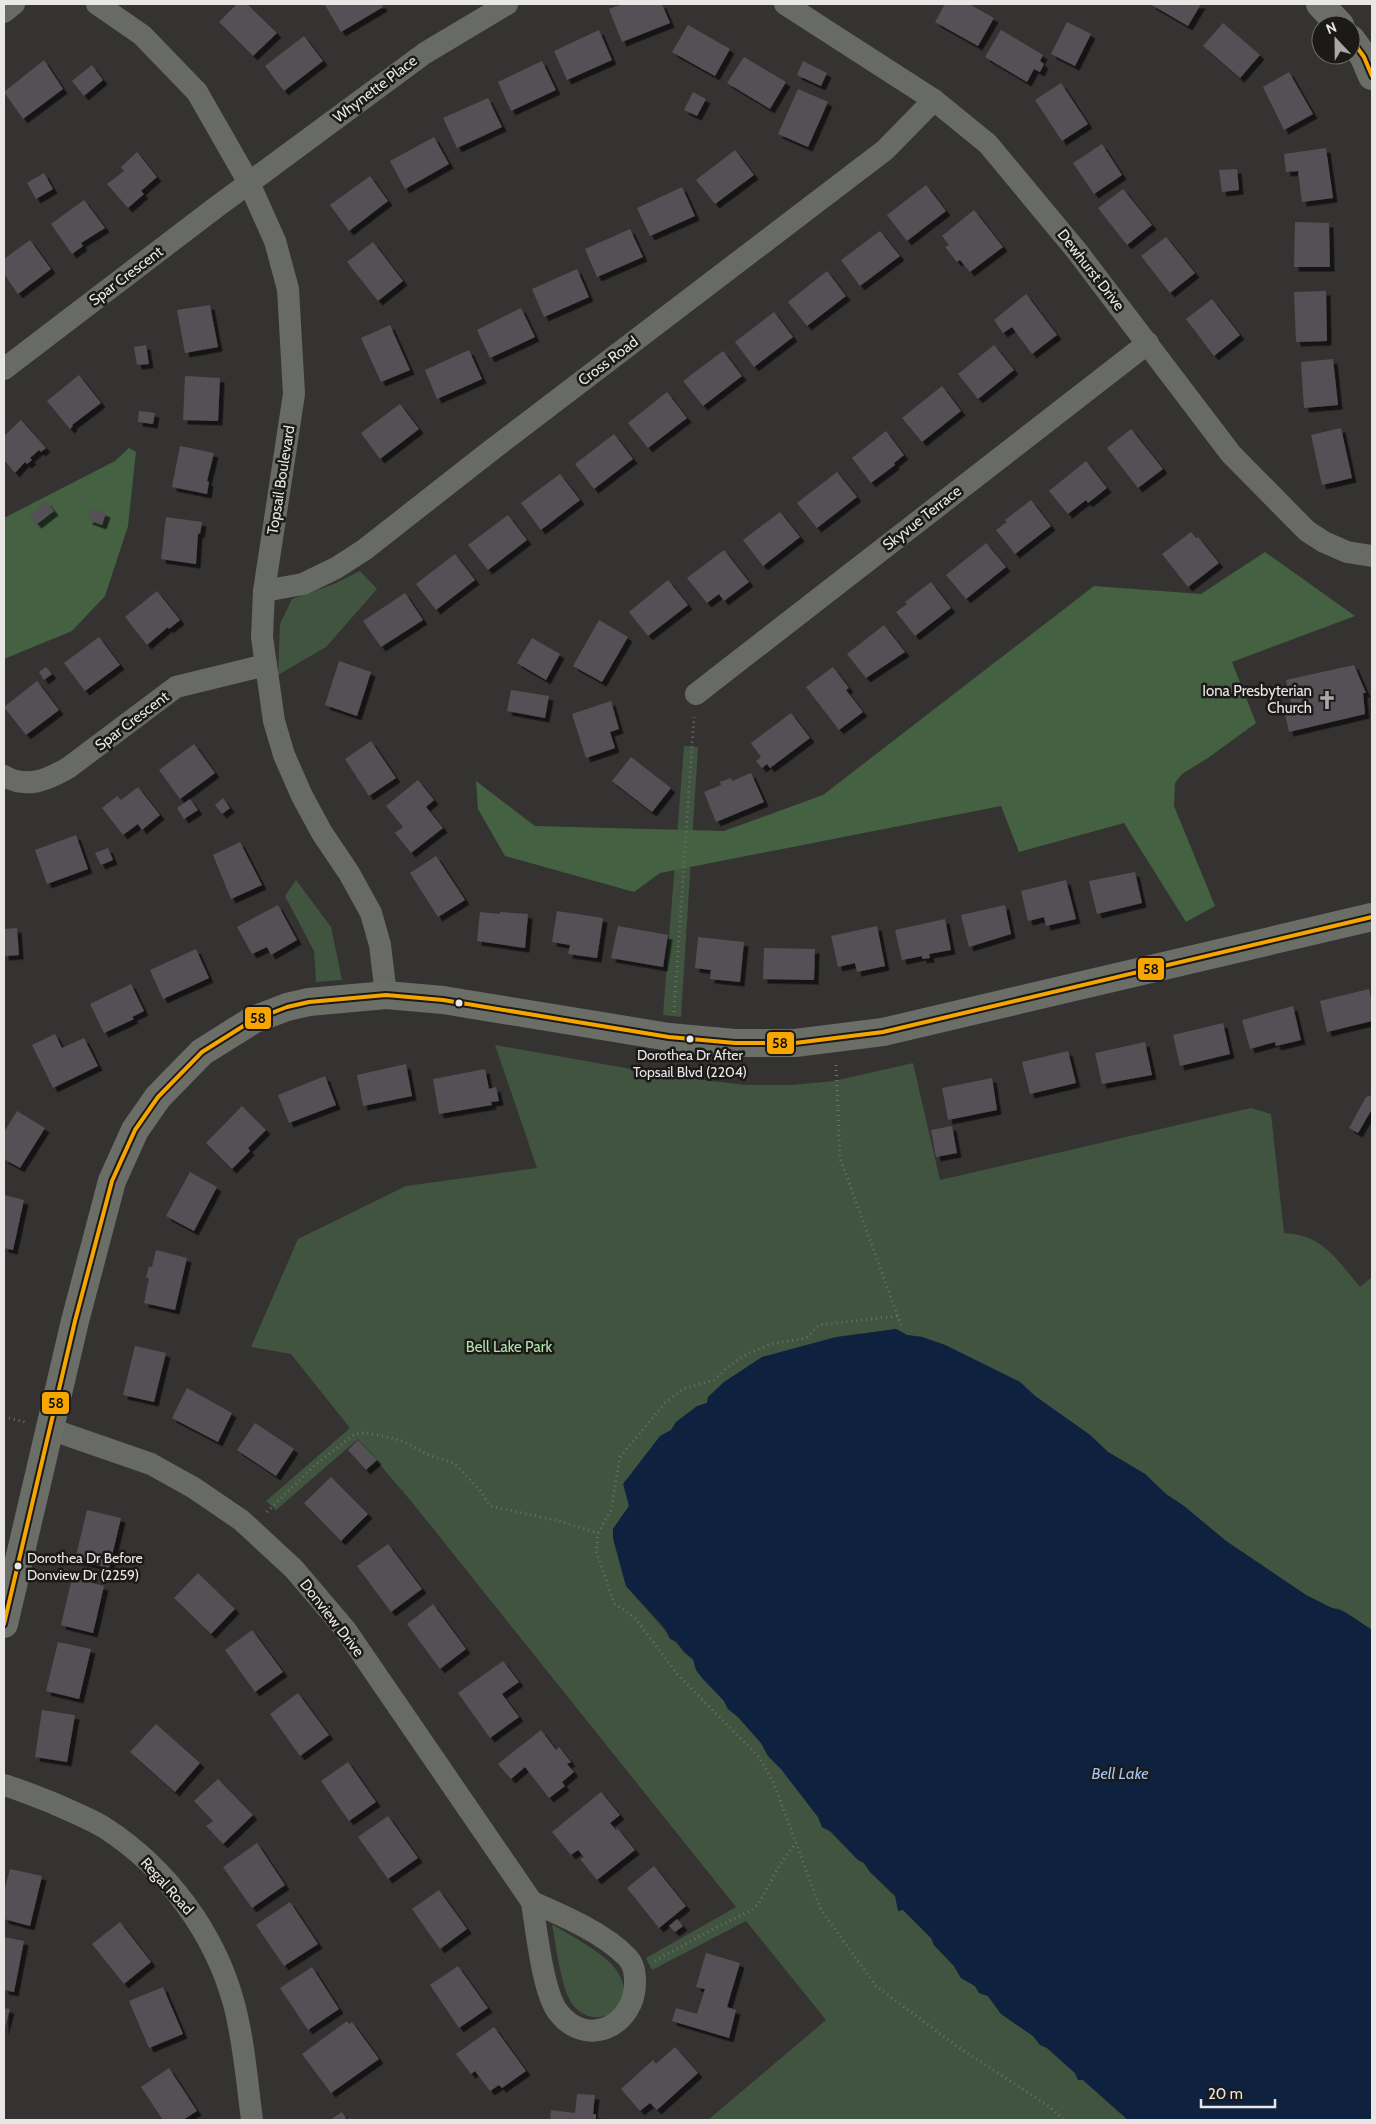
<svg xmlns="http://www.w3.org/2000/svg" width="1376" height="2124" font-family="Cabin,sans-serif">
<defs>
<filter id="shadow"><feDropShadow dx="4.5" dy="4.5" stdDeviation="0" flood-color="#0009"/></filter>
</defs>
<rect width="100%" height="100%" fill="#343331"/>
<!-- green -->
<g fill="#40543f">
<polygon points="360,571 377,589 326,647 278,675 280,624 292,599 334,584"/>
<polygon points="684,746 698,747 681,1017 663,1015"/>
<polygon points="296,880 331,927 342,980 316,982 314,951 285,896"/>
<path d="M495,1045L671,1076L745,1085H791L834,1081L913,1063L940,1180L1251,1108L1271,1114L1284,1233C1324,1235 1336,1259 1360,1287L1372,1277V1630L1340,1609L1332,1608L1306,1595L1226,1541L1184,1506L1166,1494L1145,1474L1108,1452L1090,1435L1035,1396L1020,1382L945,1345L922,1337L907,1335L896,1329L881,1331L708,1402L624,1482L629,1506L613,1529V1538L626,1586L684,1652L693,1660L696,1669L724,1701L728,1709L738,1717L761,1743L768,1756L781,1769L818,1817L822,1827L830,1831L858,1860L864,1863L870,1872L895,1896L903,1910L931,1938L934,1945L954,1966L961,1978L975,1986L979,1993L988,1996L1001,2014L1033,2036L1040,2045L1047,2048L1128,2120H708L826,2020L746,1921L652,1970L646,1958L736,1907L411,1501L358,1439L276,1510L266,1501L350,1428L291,1354L251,1347L298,1239L406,1186L537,1168Z"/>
<path d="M552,1924C572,1937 604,1952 617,1971C641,2007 596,2034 573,2005C561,1989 556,1945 552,1924Z"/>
</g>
<!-- forest -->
<g fill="#446141">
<polygon points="129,448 136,452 128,526 105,596 72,631 4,659 4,518 115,461"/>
<polygon points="1265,552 1355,616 1232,662 1256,723 1208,758 1182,774 1175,783 1174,806 1215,906 1186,922 1124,823 1019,852 1001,806 660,873 634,892 505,856 478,809 476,781 535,826 724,831 823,795 1094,586 1201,594"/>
</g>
<!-- water -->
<polygon fill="#0e2240" points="896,1329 907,1335 922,1337 945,1345 1020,1382 1035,1396 1090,1435 1108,1452 1145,1474 1166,1494 1184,1506 1226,1541 1306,1595 1332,1608 1345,1612 1372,1630 1372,2120 1128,2120 1083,2080 1078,2080 1075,2073 1047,2048 1040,2045 1033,2036 1001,2014 988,1996 979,1993 975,1986 961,1978 954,1966 934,1945 931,1938 903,1910 898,1911 895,1896 870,1872 864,1863 858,1860 830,1831 822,1827 818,1817 781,1769 768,1756 761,1743 738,1717 728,1709 724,1701 702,1678 696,1670 693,1659 684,1652 677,1642 670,1639 664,1627 626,1586 613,1538 613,1529 629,1506 623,1484 660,1436 671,1430 676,1422 697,1406 707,1403 708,1397 724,1382 762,1357 836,1337"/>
<!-- building -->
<g fill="#545056" filter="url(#shadow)">
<polygon points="237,4 247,4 277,33 253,56 219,22"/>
<polygon points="328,4 381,4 383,7 341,32 325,5"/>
<polygon points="623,4 662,4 670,23 622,42 609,9"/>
<polygon points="945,4 969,4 994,18 978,46 935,22"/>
<polygon points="1150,4 1201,4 1188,26"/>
<polygon points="1067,22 1091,34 1075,66 1051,54"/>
<polygon points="1223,23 1260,55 1240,78 1203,46"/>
<polygon points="688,25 730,49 715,76 672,52"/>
<polygon points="599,30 612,60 567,80 554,51"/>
<polygon points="1001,30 1043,55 1040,61 1044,64 1040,72 1034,69 1027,82 985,57"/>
<polygon points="304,36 323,61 284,91 265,66"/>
<polygon points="744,57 786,82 770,109 727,83"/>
<polygon points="44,60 63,89 23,119 4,92"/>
<polygon points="542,61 556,90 511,111 498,82"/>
<polygon points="803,61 827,73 821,86 797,75"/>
<polygon points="92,65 103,80 84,96 72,81"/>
<polygon points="1289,72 1313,114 1284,130 1263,87"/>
<polygon points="1061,83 1088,124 1062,141 1035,100"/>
<polygon points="798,89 828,102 808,147 778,134"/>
<polygon points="693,92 706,99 697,116 684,110"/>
<polygon points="488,98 502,127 457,148 443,118"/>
<polygon points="434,137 449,164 405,189 390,161"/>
<polygon points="1102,144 1122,175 1094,194 1073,163"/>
<polygon points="1326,148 1333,198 1302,202 1298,171 1286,172 1284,154"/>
<polygon points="735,150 754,175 715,204 696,180"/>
<polygon points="137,152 157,177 141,191 144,194 128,208 107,184 124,171 121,167"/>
<polygon points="1237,169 1239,190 1222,192 1219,170"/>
<polygon points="44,173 53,189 36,199 27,183"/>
<polygon points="370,176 388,201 349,231 330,205"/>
<polygon points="926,185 946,211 907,241 887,215"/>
<polygon points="682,187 695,216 650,236 637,208"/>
<polygon points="1123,189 1152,225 1127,245 1098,208"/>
<polygon points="84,200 105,228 81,243 83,246 72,254 51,224"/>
<polygon points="974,210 1003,247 970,272 960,260 957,262 945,247 949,245 942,236"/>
<polygon points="1295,222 1329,223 1330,267 1294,267"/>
<polygon points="630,229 643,257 597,277 585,249"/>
<polygon points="880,231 900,256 860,286 841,260"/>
<polygon points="1166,237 1195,273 1170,293 1141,256"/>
<polygon points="30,240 51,269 18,294 4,274 4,259"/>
<polygon points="373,242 403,281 378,301 347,262"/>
<polygon points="577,269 589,297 544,317 532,289"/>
<polygon points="827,271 846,296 807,326 788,302"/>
<polygon points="1326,291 1327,341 1296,342 1294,292"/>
<polygon points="1026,294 1057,335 1032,354 1012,327 1003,333 994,320"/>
<polygon points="1212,299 1240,335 1214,356 1186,319"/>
<polygon points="210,305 218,347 185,353 177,310"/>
<polygon points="521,308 535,337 490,358 477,330"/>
<polygon points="774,312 793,337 754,367 735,342"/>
<polygon points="390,325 410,370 381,382 361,338"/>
<polygon points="146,345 149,364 137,365 134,347"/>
<polygon points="994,345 1014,370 978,399 958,374"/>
<polygon points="469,350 482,379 437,399 425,370"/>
<polygon points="723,351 742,376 703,406 683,381"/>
<polygon points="1333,359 1338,405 1304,408 1301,362"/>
<polygon points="79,375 101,403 72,425 73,426 70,429 47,401"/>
<polygon points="185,376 220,378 218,421 183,420"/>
<polygon points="942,386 961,411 922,442 902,418"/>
<polygon points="667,392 687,418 648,448 628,423"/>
<polygon points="400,404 419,429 380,459 361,433"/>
<polygon points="139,411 155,413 153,424 138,422"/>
<polygon points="21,420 46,448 41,452 39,450 30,458 32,460 27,464 25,462 15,473 4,460 4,436"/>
<polygon points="1341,428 1352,478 1322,485 1311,435"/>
<polygon points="1131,429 1163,469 1138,488 1107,448"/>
<polygon points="886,431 904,455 894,463 895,465 871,483 852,458"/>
<polygon points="614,434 633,459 594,489 575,464"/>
<polygon points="180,446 214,453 207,481 209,482 207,494 172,487"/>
<polygon points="1086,461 1107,488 1088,503 1086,500 1068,514 1049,491"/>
<polygon points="837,472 857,497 817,528 797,503"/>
<polygon points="560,474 580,500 541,530 521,503"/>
<polygon points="1031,500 1051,526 1015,554 996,530 1007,522 1005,520"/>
<polygon points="46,501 54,511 37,524 29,515"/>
<polygon points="92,508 106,513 102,525 88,520"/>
<polygon points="780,512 800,537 763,566 743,540"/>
<polygon points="508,515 527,540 488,570 468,545"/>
<polygon points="166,517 202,522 200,534 198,533 196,564 161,559"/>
<polygon points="1191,532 1196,538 1198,537 1219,563 1188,587 1162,554"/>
<polygon points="986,543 1006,567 966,599 946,575"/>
<polygon points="724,550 749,582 724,601 719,594 707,603 687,578"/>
<polygon points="455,554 475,580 436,610 416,584"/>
<polygon points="668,580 688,605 648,636 629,612"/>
<polygon points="931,582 951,608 915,636 896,612 907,604 905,602"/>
<polygon points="157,591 180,620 169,629 168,627 147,645 125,617"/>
<polygon points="405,593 423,620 381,647 363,621"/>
<polygon points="599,620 628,637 602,682 573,666"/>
<polygon points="884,625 905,652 866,678 847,654"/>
<polygon points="99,637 120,665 85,691 64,663"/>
<polygon points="532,638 560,654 546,680 517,663"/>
<polygon points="339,661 371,672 357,716 325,705"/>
<polygon points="1354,665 1366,693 1363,693 1365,714 1289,732 1284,709 1292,708 1286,680"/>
<polygon points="46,667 52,674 44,680 39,672"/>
<polygon points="833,667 849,688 846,690 863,712 839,730 806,687"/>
<polygon points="37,681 59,710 26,735 4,707"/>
<polygon points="511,690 549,696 545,718 507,711"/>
<polygon points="611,701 619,729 610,732 615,748 586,758 572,714"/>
<polygon points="791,713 810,738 770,768 767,764 762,768 756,761 761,757 751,743"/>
<polygon points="371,741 396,778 369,796 345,759"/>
<polygon points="194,744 215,773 180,799 159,770"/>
<polygon points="631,757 671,788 652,812 612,781"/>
<polygon points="751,773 764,802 716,822 704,792 721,785 720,782 731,778 732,781"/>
<polygon points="418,780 434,800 426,807 443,828 411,853 395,833 403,827 386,806"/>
<polygon points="138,787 160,815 142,830 138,824 123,835 102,808 117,796 121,800"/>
<polygon points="223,798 230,808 222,814 215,805"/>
<polygon points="190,799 198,810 184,819 177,808"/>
<polygon points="76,835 88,869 47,884 35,850"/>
<polygon points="240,842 262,885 231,899 213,855"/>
<polygon points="108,848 113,860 101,865 95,853"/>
<polygon points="436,856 465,900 438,917 410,873"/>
<polygon points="1135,872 1142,903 1097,914 1089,881"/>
<polygon points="1066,880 1076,919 1046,926 1044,917 1028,921 1021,891"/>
<polygon points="278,905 297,940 271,955 267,947 252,954 237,927"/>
<polygon points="1005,905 1011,934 969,947 961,915"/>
<polygon points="557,911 603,918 597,958 568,954 570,945 552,942"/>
<polygon points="480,912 500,914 500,912 528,914 525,948 477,941"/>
<polygon points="945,919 951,950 929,954 930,958 922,959 922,956 902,960 895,930"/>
<polygon points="618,926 668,935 663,967 611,958"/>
<polygon points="877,926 885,966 857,972 855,963 838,967 831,936"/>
<polygon points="17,928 19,955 4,956 4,929"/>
<polygon points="698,937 744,942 740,982 710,979 711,970 695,968"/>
<polygon points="764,948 815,949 814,980 763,979"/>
<polygon points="196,949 209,978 163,999 150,970"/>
<polygon points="131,984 144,1011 132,1017 134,1019 104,1033 90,1004"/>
<polygon points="1369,989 1372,1002 1372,1021 1327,1032 1320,1001"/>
<polygon points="1293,1006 1301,1040 1276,1046 1275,1042 1250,1049 1242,1020"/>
<polygon points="1223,1023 1230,1054 1180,1066 1173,1035"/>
<polygon points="55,1034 62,1048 84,1038 98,1066 53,1088 32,1045"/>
<polygon points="1145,1042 1152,1075 1102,1084 1095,1053"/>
<polygon points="1068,1051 1076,1083 1030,1094 1022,1062"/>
<polygon points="406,1064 412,1096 363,1106 357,1075"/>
<polygon points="485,1069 489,1089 496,1087 499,1101 491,1102 492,1105 439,1114 433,1079"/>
<polygon points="325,1076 336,1105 289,1123 278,1095"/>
<polygon points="992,1078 997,1110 948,1120 942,1088"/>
<polygon points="1372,1095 1372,1109 1358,1133 1349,1128 1366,1097"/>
<polygon points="242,1106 266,1130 248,1148 250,1151 232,1169 206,1143"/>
<polygon points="17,1111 45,1128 20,1168 4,1159 4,1132"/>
<polygon points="952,1126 957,1153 936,1157 931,1130"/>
<polygon points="190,1172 217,1187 194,1231 166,1216"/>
<polygon points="4,1195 24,1200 13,1250 4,1248"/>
<polygon points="156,1250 187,1258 175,1310 144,1303 149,1278 146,1278 149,1266 152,1267"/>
<polygon points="135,1346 166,1353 154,1402 123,1395"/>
<polygon points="187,1388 232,1413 218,1442 172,1418"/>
<polygon points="255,1423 294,1449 276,1476 237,1450"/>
<polygon points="358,1440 377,1460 366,1470 348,1450"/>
<polygon points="331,1477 368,1514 341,1541 304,1503"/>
<polygon points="87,1510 121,1518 109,1568 75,1560"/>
<polygon points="388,1544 422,1589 391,1612 357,1566"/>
<polygon points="198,1573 235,1609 211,1634 174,1598"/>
<polygon points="72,1578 104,1586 93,1633 61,1625"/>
<polygon points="433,1604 466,1649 440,1669 407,1624"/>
<polygon points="252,1630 283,1672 255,1692 225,1650"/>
<polygon points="58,1642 91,1649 79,1699 46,1691"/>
<polygon points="503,1661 519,1682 502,1694 519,1717 490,1738 458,1693"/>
<polygon points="298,1693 329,1735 300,1756 270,1714"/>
<polygon points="42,1710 75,1715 67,1762 35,1757"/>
<polygon points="156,1724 200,1763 175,1792 130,1752"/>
<polygon points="541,1730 556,1750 559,1747 571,1762 567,1764 574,1772 562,1782 565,1786 549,1798 525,1767 511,1779 498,1764"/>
<polygon points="348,1762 376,1802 349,1821 321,1781"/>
<polygon points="218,1779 253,1815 223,1844 206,1826 213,1821 194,1801"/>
<polygon points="601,1792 620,1815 610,1823 616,1830 617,1828 635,1850 597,1880 580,1859 584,1857 578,1850 571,1855 552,1832"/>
<polygon points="388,1816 418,1858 388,1879 358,1837"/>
<polygon points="257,1843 285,1885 252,1908 223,1867"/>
<polygon points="654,1866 686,1906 659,1928 627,1888"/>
<polygon points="10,1869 42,1876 30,1926 4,1919 4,1892"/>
<polygon points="439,1890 467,1929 440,1949 412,1909"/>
<polygon points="290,1902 318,1944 284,1966 256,1925"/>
<polygon points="677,1919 683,1926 675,1932 669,1926"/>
<polygon points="120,1922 151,1962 124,1984 92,1944"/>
<polygon points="4,1937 24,1941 14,1992 4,1990"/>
<polygon points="706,1953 740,1963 727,2007 736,2010 729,2038 672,2021 676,2008 697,2014 705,1989 696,1987"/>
<polygon points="458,1966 488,2008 459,2028 430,1985"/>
<polygon points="312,1967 339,2009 308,2030 280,1988"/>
<polygon points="163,1987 183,2034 149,2048 129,2001"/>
<polygon points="4,2008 10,2009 4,2031"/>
<polygon points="347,2021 349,2024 352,2022 379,2059 331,2093 302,2054"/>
<polygon points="494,2027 526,2071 502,2088 499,2085 490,2091 475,2071 471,2074 456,2054"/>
<polygon points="675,2047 698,2073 657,2110 650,2103 640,2111 621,2089 653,2060 656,2064"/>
<polygon points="169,2068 197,2111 183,2120 163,2120 141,2087"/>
<polygon points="577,2094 595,2095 593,2114 596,2114 596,2120 550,2120 551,2110 575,2113"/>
<polygon points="342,2112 347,2120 350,2118 352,2120 330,2120"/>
</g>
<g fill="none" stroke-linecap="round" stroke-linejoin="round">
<!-- path -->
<g stroke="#6f6f6c" stroke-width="3" stroke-dasharray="1 4" stroke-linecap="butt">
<polyline points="674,1012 694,717"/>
<polyline points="836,1065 840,1158 901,1325"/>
<polyline points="897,1316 819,1325 806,1338 771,1344 749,1353 729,1366 714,1380 683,1389 665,1403 620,1457 611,1510 598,1533 596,1551 614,1603 635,1618 678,1675 759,1757 774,1784 821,1910 876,1986 958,2047 1050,2107 1064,2120"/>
<polyline points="4,1417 25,1422"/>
<polyline points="267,1512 315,1465 355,1434 368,1433 400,1440 431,1456 454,1463 480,1490 490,1506 559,1521 598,1533"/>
<polyline points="655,1961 713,1929 752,1910 759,1903 781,1863 795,1844"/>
</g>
<!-- street -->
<g stroke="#686a66" stroke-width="22">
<polyline points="97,4 142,35 197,92 249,183 275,241 288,289 294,394 264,591 262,637 274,721 284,755 302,796 322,833 349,873 371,913 380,945 386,995"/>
<polyline points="785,4 934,100 988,144 1076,250 1231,454 1307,531 1324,542 1347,552 1372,556"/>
<polyline points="4,12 14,4"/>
<polyline points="4,369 215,208 425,53 507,4"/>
<polyline points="264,591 303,584 336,568 364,550 489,452 885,150 934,100"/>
<polyline points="696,694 1148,343"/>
<path d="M4,776C27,789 47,780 68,768L176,687L266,665"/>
<polyline points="50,1429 151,1464 194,1488 241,1520 294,1569 345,1629 532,1902"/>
<path d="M4,1785C21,1790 37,1797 53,1803C70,1811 89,1818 105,1828C167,1868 215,1933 234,2004C244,2041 247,2082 252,2120"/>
<path d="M532,1902C562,1915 604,1933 627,1957C633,1963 635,1973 635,1981C636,2025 587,2050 558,2012C543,1993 536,1928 532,1902Z"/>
</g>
<!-- secondary -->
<g stroke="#6a6e67" stroke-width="28">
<polyline points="1320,4 1340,25"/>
<polyline points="1351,39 1364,57 1372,76"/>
<polyline points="4,1624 75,1321 112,1181 135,1130 158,1097 202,1052 253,1020 287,1007 309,1002 386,995 443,1000 669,1037 735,1043 795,1043 883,1032 1372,917"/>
</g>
<!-- bus-1 casing -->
<g stroke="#1b1a19" stroke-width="8">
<g id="bus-1">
<polyline points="1351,39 1364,57 1372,76"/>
<polyline points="4,1624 75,1321 112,1181 135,1130 158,1097 202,1052 253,1020 287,1007 309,1002 386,995 443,1000 669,1037 735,1043 795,1043 883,1032 1372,917"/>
</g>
</g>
<!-- bus-1 -->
<use href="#bus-1" stroke="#f7a600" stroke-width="4"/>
</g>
<!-- icons -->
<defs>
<g id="church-bare" transform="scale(1.5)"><path d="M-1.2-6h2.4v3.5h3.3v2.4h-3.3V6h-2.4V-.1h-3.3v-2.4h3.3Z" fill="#a9a8a6" stroke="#1b1a19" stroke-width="2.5" paint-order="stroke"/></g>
</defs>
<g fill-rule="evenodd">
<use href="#church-bare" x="1327" y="700"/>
</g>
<!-- markers -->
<g fill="#e8e7e5" stroke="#1b1a19" stroke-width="2">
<circle cx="459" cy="1003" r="4.5"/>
<circle cx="690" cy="1039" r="4.5"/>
<circle cx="18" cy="1566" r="4.5"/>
</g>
<g text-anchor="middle" stroke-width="5" stroke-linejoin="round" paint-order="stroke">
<!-- bus labels -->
<g font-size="14" fill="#e8e7e5" stroke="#1b1a19">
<text x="690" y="1060">Dorothea Dr After<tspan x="690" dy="17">Topsail Blvd (2204)</tspan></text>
<text x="27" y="1563" text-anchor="start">Dorothea Dr Before<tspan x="27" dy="17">Donview Dr (2259)</tspan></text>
</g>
<!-- street labels -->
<g font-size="15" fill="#e8e7e5" stroke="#1b1a19">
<text transform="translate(375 89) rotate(-37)" y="5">Whynette Place</text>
<text transform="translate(1091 270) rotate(52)" y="5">Dewhurst Drive</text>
<text transform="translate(126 276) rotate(-37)" y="5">Spar Crescent</text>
<text transform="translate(608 361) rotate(-37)" y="5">Cross Road</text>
<text transform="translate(281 480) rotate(-81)" y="5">Topsail Boulevard</text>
<text transform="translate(922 518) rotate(-38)" y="5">Skyvue Terrace</text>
<text transform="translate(132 721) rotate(-37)" y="5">Spar Crescent</text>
<text transform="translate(332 1618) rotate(52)" y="5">Donview Drive</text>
<text transform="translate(167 1886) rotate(48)" y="5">Regal Road</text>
</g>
<!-- poi labels -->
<g font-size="15" fill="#e8e7e5" stroke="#1b1a19" text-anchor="end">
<text x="1312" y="696">Iona Presbyterian<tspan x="1312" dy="17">Church</tspan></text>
</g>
<!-- park labels -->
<g font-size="15" fill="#afe6aa" stroke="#1b1a19">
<text x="509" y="1352">Bell Lake Park</text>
</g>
<!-- water labels -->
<g font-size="16" font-style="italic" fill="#a4c4f6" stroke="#1b1a19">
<text x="1120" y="1779">Bell Lake</text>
</g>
</g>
<g stroke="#1b1a19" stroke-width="2">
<rect x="1137" y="957" width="28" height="24" rx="5" fill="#f7a600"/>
<rect x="244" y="1006" width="28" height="24" rx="5" fill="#f7a600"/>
<rect x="766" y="1031" width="29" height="24" rx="5" fill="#f7a600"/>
<rect x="41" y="1391" width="29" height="24" rx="5" fill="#f7a600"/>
</g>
<g font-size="14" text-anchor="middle" font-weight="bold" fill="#111">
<text x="1151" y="974">58</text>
<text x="258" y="1023">58</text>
<text x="780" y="1048">58</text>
<text x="56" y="1408">58</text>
</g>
<!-- border -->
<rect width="1376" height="2124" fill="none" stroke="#e8e7e5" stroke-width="10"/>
<!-- north arrow -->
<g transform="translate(1336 40) rotate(338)"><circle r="24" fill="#1b1a19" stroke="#6d6c6b"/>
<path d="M0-4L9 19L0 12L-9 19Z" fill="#a9a8a6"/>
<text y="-8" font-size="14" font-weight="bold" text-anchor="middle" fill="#e8e7e5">N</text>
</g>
<!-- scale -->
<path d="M1201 2099v8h74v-8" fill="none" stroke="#e8e7e5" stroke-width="2.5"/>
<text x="1208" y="2099" font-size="15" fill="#e8e7e5" stroke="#1b1a19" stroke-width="4" paint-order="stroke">20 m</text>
</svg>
